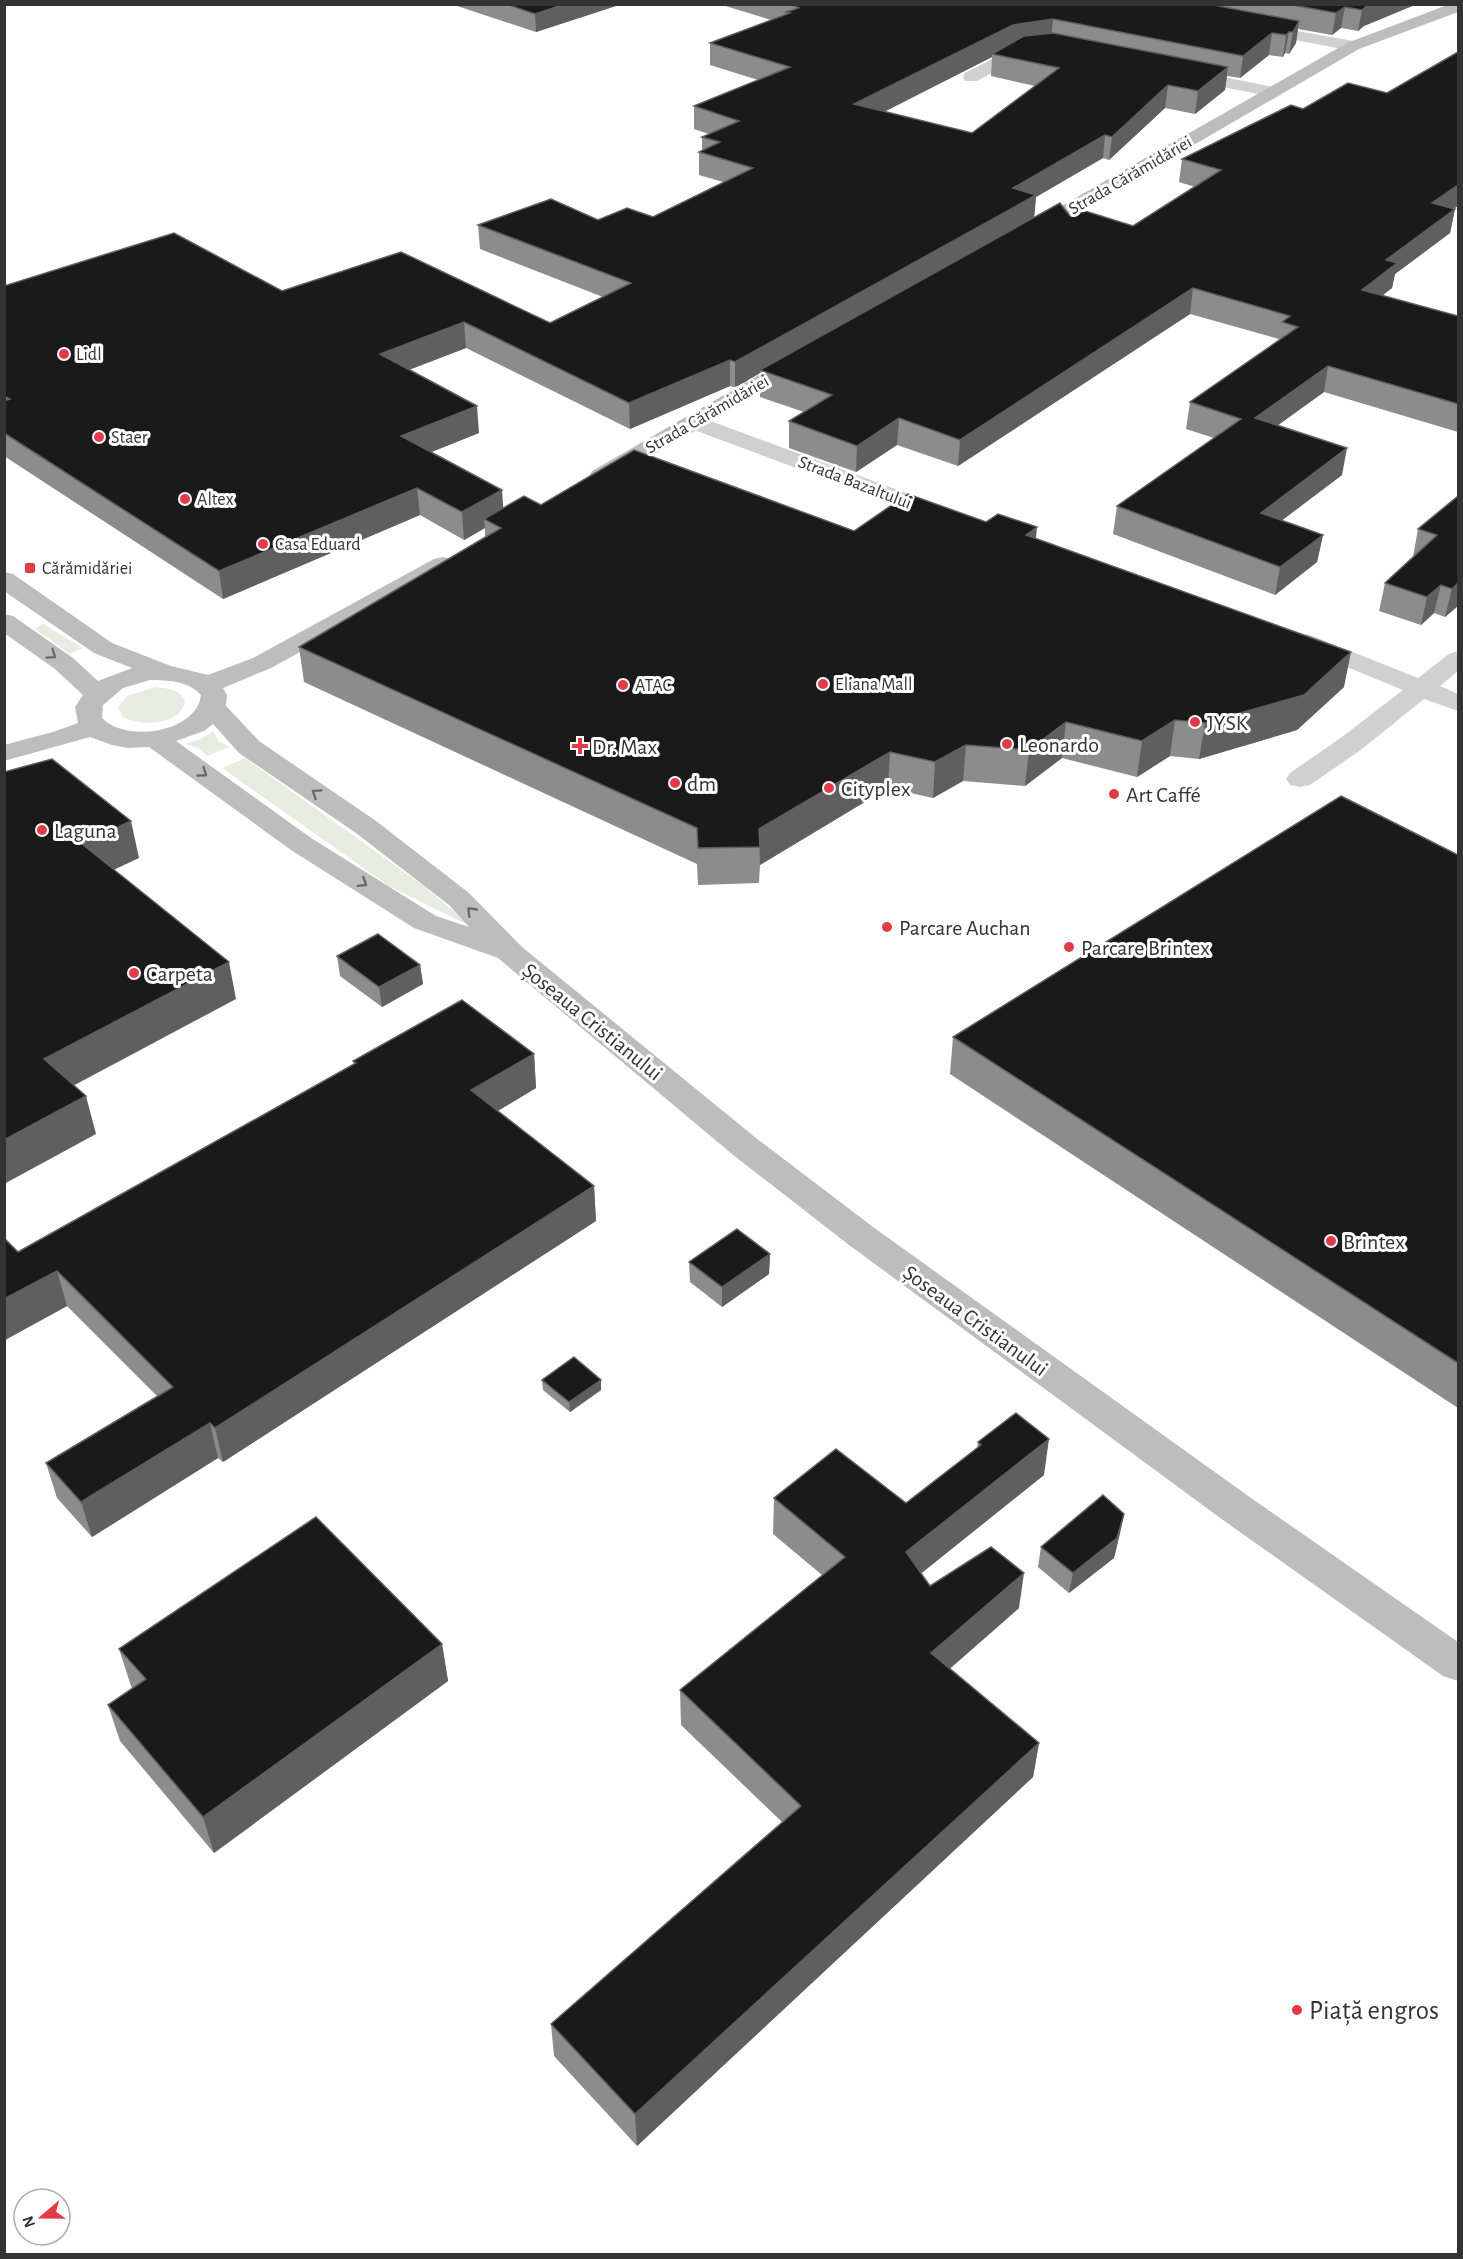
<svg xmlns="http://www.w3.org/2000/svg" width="1463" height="2259" font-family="'Alegreya Sans',sans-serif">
<rect width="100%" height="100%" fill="#fff"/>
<!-- green -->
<g fill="#e6ecdf">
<polygon points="43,624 83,648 70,654 35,629"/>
<path d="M155,687C167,688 178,689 185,700C182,726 141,727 123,717L118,707L127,696Z"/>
<polygon points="213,731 219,741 229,747 207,756 198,748 185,744 201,739"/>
<polygon points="245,758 425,887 472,927 389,886 222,768"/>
</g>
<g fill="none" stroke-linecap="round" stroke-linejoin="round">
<!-- street -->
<g fill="#d0d0d0" fill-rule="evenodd">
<polygon points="1254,23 1353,41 1361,46 1353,51 1248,31 1246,28 1248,25"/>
<polygon points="1033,44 1039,46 1041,49 1039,52 1023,56 977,81 965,81 963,77 965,73 1012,49"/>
<polygon points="1183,69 1273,87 1279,88 1282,92 1279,96 1273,97 1177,78 1175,74"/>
<polygon points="694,415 952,510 956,515 952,520 944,522 936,520 686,427 683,422 686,417"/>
<polygon points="1307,634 1418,678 1449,654 1458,651 1458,671 1440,686 1458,694 1458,711 1424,699 1362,749 1310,785 1300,787 1290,785 1286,779 1290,773 1342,737 1403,690 1298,647 1294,642 1298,637"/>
</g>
<!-- secondary -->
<g fill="#bdbdbd" fill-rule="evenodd">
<polygon points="1450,4 1458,4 1458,12 1359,49 1035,237 1021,237 1018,233 1021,229 1347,43"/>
<polygon points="800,355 808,356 811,361 808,366 608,481 600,483 592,481 589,476 592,471 792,356"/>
<path d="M443,557L452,559L455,564L452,569L271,668L223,688L227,695L226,706L259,741L376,821L469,893L522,947L756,1138L873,1227L1251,1498L1458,1642V1681L1443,1676L1223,1520L849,1245L732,1154L498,958L414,928L291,850L149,747L128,748L112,745L90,737L4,761V745L53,732L78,723L75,707L83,695L55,669L4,633V614L13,616L73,658L98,681L132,668L94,653L4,591V572L13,574L112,643L171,666L208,675L253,658L434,559ZM150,680C167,680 189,681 201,695C197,733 125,743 102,718L103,705L123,688ZM213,724L239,753L356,833L449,905L469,927L436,916L311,838L176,741L204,731Z"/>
</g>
</g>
<!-- wall -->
<g fill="#8c8c8c" fill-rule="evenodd">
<polygon points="451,4 622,4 536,32"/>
<path d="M719,4H1417L1364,26L1358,31L1341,28L1332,35L1298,29L1296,43L1289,54L1285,53L1283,57L1269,55L1240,78L1227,76L1225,90L1195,114L1165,108L1109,160L1103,158L1036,197L1034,217L1070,216L1133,226L1195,187L1179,182L1182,159L1455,209L1450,233L1395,274L1392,288L1383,295L1458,316V432L1324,392L1277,426L1342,475L1282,520L1323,535L1317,562L1275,595L1113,534L1117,506L1214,438L1186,429L1190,402L1279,341V339L1190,314L958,466L897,445L856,472L789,448V421L804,412L760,397V373L735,388L730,386L630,429L466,348L409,370L479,433L431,452L503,508L541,505L854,531L1036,539L1344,687L1297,730L1199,759L1170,756L1137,777L1062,758L1025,786L963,781L933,798L888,788L760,865L759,883L698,885L697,864L304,682L299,647L485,537V528L464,540L420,515L223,599L4,456V286L282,291L550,323L603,297L480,249L478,225L598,220L653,217L723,182L699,175V152L702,150V137L709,134L694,129V106L758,80L710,65V43L771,20ZM992,57L991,76L1035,86L972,133L884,112Z"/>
<polygon points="1458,496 1458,606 1445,617 1434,613 1421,625 1379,611 1385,583 1413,557 1418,529"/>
<polygon points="1458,855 1458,1408 950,1074 953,1037"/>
<polygon points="337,956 420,965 423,984 382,1007 340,976"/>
<polygon points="534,1054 536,1088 498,1111 594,1186 596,1221 223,1462 218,1458 92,1537 57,1498 46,1463 157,1396 67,1306 5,1340 6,1345 4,1346 4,1238 18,1252 354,1064 353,1061"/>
<polygon points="770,1254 769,1274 722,1307 690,1282 689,1262"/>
<polygon points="542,1380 601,1390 570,1412 543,1390"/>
<polygon points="978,1442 1044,1475 921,1573 930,1586 1019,1608 950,1668 1039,1743 1033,1777 637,2146 554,2056 551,2024 782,1822 681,1725 680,1690 822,1575 773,1534 774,1498 906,1503 977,1448"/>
<polygon points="1124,1514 1120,1533 1114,1558 1069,1593 1038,1567 1041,1547"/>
<polygon points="442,1644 448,1681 214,1853 120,1741 108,1705 132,1688 131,1686 119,1649"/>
</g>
<!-- shaded-wall -->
<g fill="#5f5f5f">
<polygon points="565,4 622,4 536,32 535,14"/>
<polygon points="1369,4 1417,4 1364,26 1358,31 1362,10"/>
<polygon points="1345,7 1341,28 1332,35 1336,13"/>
<polygon points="1053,19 1051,41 992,54 992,57 854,127 854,104 1013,25"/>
<polygon points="1299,21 1296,43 1289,54 1293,32"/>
<polygon points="1289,32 1285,53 1283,57 1286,35"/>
<polygon points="1272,33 1269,55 1240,78 1243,56"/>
<polygon points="1228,67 1225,90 1195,114 1198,91"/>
<polygon points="1168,85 1165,108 1109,160 1112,137"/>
<polygon points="1105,135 1103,158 1036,197 1034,219 760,370 760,373 735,388 735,362 1013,188"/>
<polygon points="1458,185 1458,206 1427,227 1432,203"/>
<polygon points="1455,209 1450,233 1395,274 1392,288 1357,315 1362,290 1386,260"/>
<polygon points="1193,288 1190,314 958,466 960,440"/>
<polygon points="464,322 466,348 382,380 380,354"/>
<polygon points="730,360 730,386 630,429 629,403"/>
<polygon points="1328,366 1324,392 1250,445 1255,418"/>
<polygon points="477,406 479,433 404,463 401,436"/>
<polygon points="899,418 897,445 856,472 857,446"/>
<polygon points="1347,448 1342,475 1256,540 1261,513"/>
<polygon points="417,488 420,515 223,599 219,571"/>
<polygon points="502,490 504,517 484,519 485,528 464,540 462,512"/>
<polygon points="1037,527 1034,561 1026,535"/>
<polygon points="1323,535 1317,562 1275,595 1280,567"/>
<polygon points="1458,583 1458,606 1445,617 1452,589"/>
<polygon points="1441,585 1434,613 1421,625 1427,597"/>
<polygon points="1351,652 1344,687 1297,730 1199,759 1205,723"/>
<polygon points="1175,720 1170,756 1137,777 1142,741"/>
<polygon points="1066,722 1062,758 1025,786 1029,750"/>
<polygon points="966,745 963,781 933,798 935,762"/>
<polygon points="890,752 888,788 760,865 759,829"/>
<polygon points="131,821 139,858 90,881 82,844"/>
<polygon points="229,962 236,999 54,1096 44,1059"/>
<polygon points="420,965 423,984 382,1007 379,987"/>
<polygon points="534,1054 536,1088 474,1125 471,1090"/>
<polygon points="86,1096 96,1134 4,1184 4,1140"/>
<polygon points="594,1186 596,1221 223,1462 215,1428"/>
<polygon points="770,1254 769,1274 722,1307 722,1287"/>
<polygon points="57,1271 67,1306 5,1340 6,1345 4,1346 4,1299"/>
<polygon points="601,1380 601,1390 570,1412 569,1402"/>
<polygon points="210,1423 218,1458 92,1537 81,1502"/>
<polygon points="1049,1439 1044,1475 903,1588 906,1552"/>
<polygon points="1124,1514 1120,1533 1114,1558 1069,1593 1073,1573"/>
<polygon points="1024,1573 1019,1608 928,1688 931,1653"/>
<polygon points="442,1644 448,1681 214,1853 203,1817"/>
<polygon points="1039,1743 1033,1777 637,2146 635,2114"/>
</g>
<!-- building -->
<g fill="#1a1a1a" stroke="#5f5f5f" stroke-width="1.5">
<polygon points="506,4 565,4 535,14"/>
<polygon points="789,4 1208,4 1299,21 1293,32 1289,32 1286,35 1272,33 1243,56 1053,19 1013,25 854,104 972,133 1059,68 992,54 1024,36 1053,33 1228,67 1198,91 1168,85 1112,137 1105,135 1013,188 1036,195 735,362 730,360 629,403 464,322 380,354 477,406 401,436 502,490 462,512 417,488 219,571 4,433 4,401 10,399 4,396 4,286 174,233 282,291 401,252 550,323 631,283 478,225 551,199 598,220 627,208 653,217 753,168 699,152 720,142 702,137 739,121 694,106 790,67 710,43 790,13 786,12 799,8"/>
<polygon points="1287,4 1369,4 1362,10 1345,7 1336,13"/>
<polygon points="1458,52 1458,185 1432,203 1455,209 1386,260 1397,263 1362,290 1458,316 1458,404 1328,366 1255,418 1347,448 1261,513 1323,535 1280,567 1117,506 1241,419 1190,402 1298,327 1282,322 1290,316 1193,288 960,440 899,418 857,446 789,421 832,395 760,370 1060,203 1070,216 1082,210 1133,226 1221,170 1182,159 1291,105 1303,109 1348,83 1387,93"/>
<polygon points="634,450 854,531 908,494 986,522 998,514 1037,527 1026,535 1351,652 1304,695 1205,723 1175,720 1142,741 1066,722 1029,750 966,745 935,762 890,752 759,829 760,847 698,848 697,828 299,647 501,528 484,519 524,496 541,505"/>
<polygon points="1458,496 1458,583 1452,589 1441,585 1427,597 1385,583 1437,535 1418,529"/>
<polygon points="52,759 131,821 82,844 229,962 44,1059 86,1096 4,1140 4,772"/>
<polygon points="1341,796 1458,855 1458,1363 953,1037"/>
<polygon points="378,934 420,965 379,987 337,956"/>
<polygon points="462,1000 534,1054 471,1090 594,1186 215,1428 210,1423 81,1502 46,1463 173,1387 57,1271 4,1299 4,1238 18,1252 356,1063 353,1061"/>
<polygon points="737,1229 770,1254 722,1287 689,1262"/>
<polygon points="574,1357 601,1380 569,1402 542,1380"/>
<polygon points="1016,1413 1049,1439 906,1552 930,1586 991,1547 1024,1573 931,1653 1039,1743 635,2114 551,2024 801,1806 680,1690 845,1557 774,1498 836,1449 906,1503 981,1445 978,1442"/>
<polygon points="1103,1495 1124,1514 1117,1538 1073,1573 1041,1547"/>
<polygon points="316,1517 442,1644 203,1817 108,1705 146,1679 119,1649"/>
</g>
<!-- one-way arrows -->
<defs><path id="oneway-chevron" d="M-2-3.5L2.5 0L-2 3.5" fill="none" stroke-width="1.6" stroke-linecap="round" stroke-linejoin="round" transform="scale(1.5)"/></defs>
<g stroke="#6a6a6a">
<use href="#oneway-chevron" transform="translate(52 655) rotate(35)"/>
<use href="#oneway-chevron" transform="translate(203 773) rotate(36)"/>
<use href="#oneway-chevron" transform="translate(316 793) rotate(-146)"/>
<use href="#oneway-chevron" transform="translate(363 883) rotate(32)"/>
<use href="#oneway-chevron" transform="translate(471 911) rotate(-134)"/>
</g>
<!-- markers -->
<g fill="#e63946" stroke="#fff" stroke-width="2">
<circle cx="64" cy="354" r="6"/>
<circle cx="99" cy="437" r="6"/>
<circle cx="185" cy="499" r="6"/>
<circle cx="263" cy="544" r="6"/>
<rect x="24" y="562" width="12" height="12" rx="3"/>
<circle cx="823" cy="684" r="6"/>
<circle cx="623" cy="685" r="6"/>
<circle cx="1195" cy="722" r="6"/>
<circle cx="1007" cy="744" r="6"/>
<path d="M577 737h6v6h6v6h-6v6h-6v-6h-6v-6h6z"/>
<circle cx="675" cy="783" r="6"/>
<circle cx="829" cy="788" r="6"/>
<circle cx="1114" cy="794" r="6"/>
<circle cx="42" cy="830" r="6"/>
<circle cx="887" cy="927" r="6"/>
<circle cx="1069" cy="947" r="6"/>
<circle cx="134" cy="973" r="6"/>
<circle cx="1331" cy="1241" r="6"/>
<circle cx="1297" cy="2010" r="6"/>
</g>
<g text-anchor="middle" stroke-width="6" stroke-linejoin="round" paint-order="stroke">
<!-- far-street labels -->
<g font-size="18" fill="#333" stroke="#fff">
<text transform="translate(1130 175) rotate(-30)" y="6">Strada Cărămidăriei</text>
<text transform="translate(707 414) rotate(-30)" y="6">Strada Cărămidăriei</text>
<text transform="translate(855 482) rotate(21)" y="6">Strada Bazaltului</text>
</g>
<!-- far-poi labels -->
<g font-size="18" fill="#333" stroke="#fff" text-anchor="start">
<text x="76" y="360">Lidl</text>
<text x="111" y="443">Staer</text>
<text x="197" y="505">Altex</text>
<text x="275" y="550">Casa Eduard</text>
<text x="42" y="574">Cărămidăriei</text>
<text x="835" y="690">Eliana Mall</text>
<text x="635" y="691">ATAC</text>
</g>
<!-- poi labels -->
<g font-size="22" fill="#333" stroke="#fff" text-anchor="start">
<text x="1207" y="730">JYSK</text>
<text x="1019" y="752">Leonardo</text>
<text x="592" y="754">Dr. Max</text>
<text x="687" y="791">dm</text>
<text x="841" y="796">Cityplex</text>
<text x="1126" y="802">Art Caffé</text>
<text x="54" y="838">Laguna</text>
<text x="899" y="935">Parcare Auchan</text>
<text x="1081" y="955">Parcare Brintex</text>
<text x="146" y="981">Carpeta</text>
<text x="1343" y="1249">Brintex</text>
</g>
<!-- street labels -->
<g font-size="22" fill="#333" stroke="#fff">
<text transform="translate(593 1021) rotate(39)" y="8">Șoseaua Cristianului</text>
<text transform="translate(976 1320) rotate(36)" y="8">Șoseaua Cristianului</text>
</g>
<!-- near-poi labels -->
<g font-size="27" fill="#333" stroke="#fff" text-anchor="start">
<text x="1309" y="2019">Piață engros</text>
</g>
</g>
<!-- border -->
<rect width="1463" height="2259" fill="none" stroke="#333333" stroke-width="12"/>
<!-- north arrow -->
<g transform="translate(42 2217) rotate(250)"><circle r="28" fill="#ffffff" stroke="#adadad" stroke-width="1.5"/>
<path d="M0-4.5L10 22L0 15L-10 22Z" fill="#e63946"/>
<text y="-9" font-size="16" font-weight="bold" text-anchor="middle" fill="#333333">N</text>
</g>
</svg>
